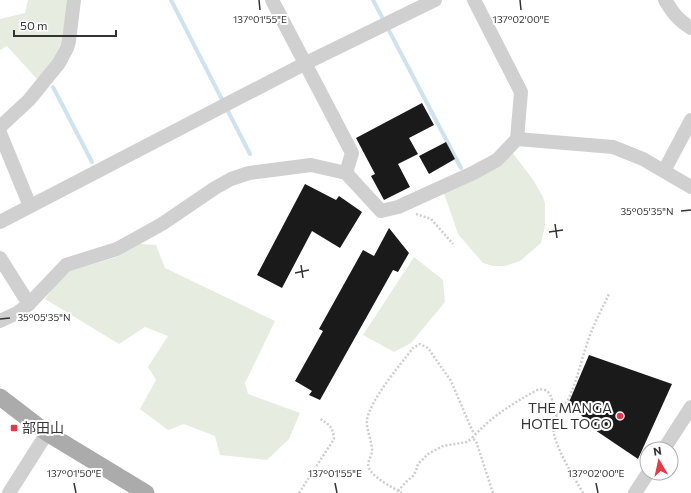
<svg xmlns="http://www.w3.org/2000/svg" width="691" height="493" font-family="Commissioner,'Noto Sans JP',sans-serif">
<rect width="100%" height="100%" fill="#fff"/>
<!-- green -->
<g fill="#e6ecdf">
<polygon points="28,0 69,0 65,35 54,58 37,79 7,46 0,50 0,19 25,13"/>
<polygon points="512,152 534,181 543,197 545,204 545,226 541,243 520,261 505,266 493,266 483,263 458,234 444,193"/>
<polygon points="140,244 156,245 165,268 275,321 245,383 248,394 300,413 289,439 267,460 220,455 215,436 184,424 168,430 140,409 156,380 148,367 168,336 145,327 119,344 45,299 58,281 70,271 117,257"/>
<polygon points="414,257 443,280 445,302 411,343 394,352 363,335"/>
</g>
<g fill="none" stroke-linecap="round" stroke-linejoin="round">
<!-- stream -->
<g stroke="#cfe2ee" stroke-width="4">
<polyline points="171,0 250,154"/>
<polyline points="373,0 461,168"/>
<polyline points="53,87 92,162"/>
</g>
</g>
<!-- building -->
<g fill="#1a1a1a">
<polygon points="422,103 434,125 409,138 418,154 398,164 410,187 384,200 371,176 375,174 356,138"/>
<polygon points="446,142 455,159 429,174 419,156"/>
<polygon points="305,184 336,200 339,196 362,212 340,248 312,231 282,288 257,275"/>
<polygon points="389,228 409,253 398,272 393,270 320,400 309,395 312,391 295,381 323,331 319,329 363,250 374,256"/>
<polygon points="589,355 672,384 638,459 595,430 569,402"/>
</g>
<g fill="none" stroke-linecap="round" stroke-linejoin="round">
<!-- path -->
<g stroke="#cdcdcd" stroke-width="2.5" stroke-dasharray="2 2" stroke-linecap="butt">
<polyline points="416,214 431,219 453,244"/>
<polyline points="398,491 406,482 413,476 416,471 418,464 428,454 443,446 467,442 472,438"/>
<path d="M299,493L334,439C333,426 329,425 319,418"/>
<path d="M402,493C392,487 377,480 370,470C365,463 372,458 372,450C372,440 366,430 367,420C370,400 400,365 413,348L420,344L428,348L451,381L472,430L475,434"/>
<path d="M493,493L476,441L472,438C492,416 512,404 537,390C554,386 551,405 557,415"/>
<path d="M583,493C574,477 553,445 553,426C553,416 563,408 568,400C577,381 580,364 587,344C592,327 601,311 609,294"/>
</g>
<!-- minor -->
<g stroke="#d0d0d0" stroke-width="14">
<polyline points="272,0 352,153 346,173"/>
<path d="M665,0C673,13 678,20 691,28"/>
<polyline points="0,127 29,100 59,63 67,48 69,41 74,0"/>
<polyline points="0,133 30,206"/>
<polyline points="517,139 613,147 643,159 691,187"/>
<polyline points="664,171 691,120"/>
<polyline points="0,222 306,63 435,0"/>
<polyline points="0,258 29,304"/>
<polyline points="0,321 17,313 29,304 66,265 117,249 162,224 215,188 231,179 249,173 311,165 346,173 381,211 398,207 473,173 497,160 517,139 521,92 474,0"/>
<polyline points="664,449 691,407"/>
<polyline points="9,493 47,433"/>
<polyline points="635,493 648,473"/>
</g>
<!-- major -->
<polyline stroke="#ababab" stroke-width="17" points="0,397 47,433 146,493"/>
</g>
<!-- ticks -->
<path fill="none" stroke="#333" stroke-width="1.5" d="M259,0L260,10M520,0L521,10M681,211L691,210M555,224L557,238M549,232L563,230M301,265L303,278M295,273L309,270M0,319L10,318M74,483L76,493M335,483L337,493M596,483L598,493"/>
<!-- markers -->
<g fill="#e63946" stroke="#fff" stroke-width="1.5">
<circle cx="620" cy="416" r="4"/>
<rect x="10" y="424" width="8" height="8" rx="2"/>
</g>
<g text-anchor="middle" stroke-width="4" stroke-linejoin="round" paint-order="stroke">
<!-- poi labels -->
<g font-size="14" fill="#333" stroke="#fff" text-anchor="end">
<text x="612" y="413">THE MANGA<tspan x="612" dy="16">HOTEL TOGO</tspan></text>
<text x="22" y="433" text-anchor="start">部田山</text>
</g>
</g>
<g font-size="10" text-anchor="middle" fill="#333" stroke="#fff" stroke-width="4" stroke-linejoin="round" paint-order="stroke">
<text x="260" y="23">137°01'55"E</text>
<text x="521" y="23">137°02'00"E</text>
<text x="647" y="215">35°05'35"N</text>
<text x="44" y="321">35°05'35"N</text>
<text x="74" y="477">137°01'50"E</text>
<text x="335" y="477">137°01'55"E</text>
<text x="596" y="477">137°02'00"E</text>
</g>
<!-- north arrow -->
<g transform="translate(659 461) rotate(351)"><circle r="19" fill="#ffffff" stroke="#adadad"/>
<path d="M0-3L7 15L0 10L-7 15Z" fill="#e63946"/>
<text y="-6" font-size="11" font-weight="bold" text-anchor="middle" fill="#333333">N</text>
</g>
<!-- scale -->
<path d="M14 30v6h102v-6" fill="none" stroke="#333333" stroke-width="2"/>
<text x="20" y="30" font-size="12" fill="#333333" stroke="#ffffff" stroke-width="3" paint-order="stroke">50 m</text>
</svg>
